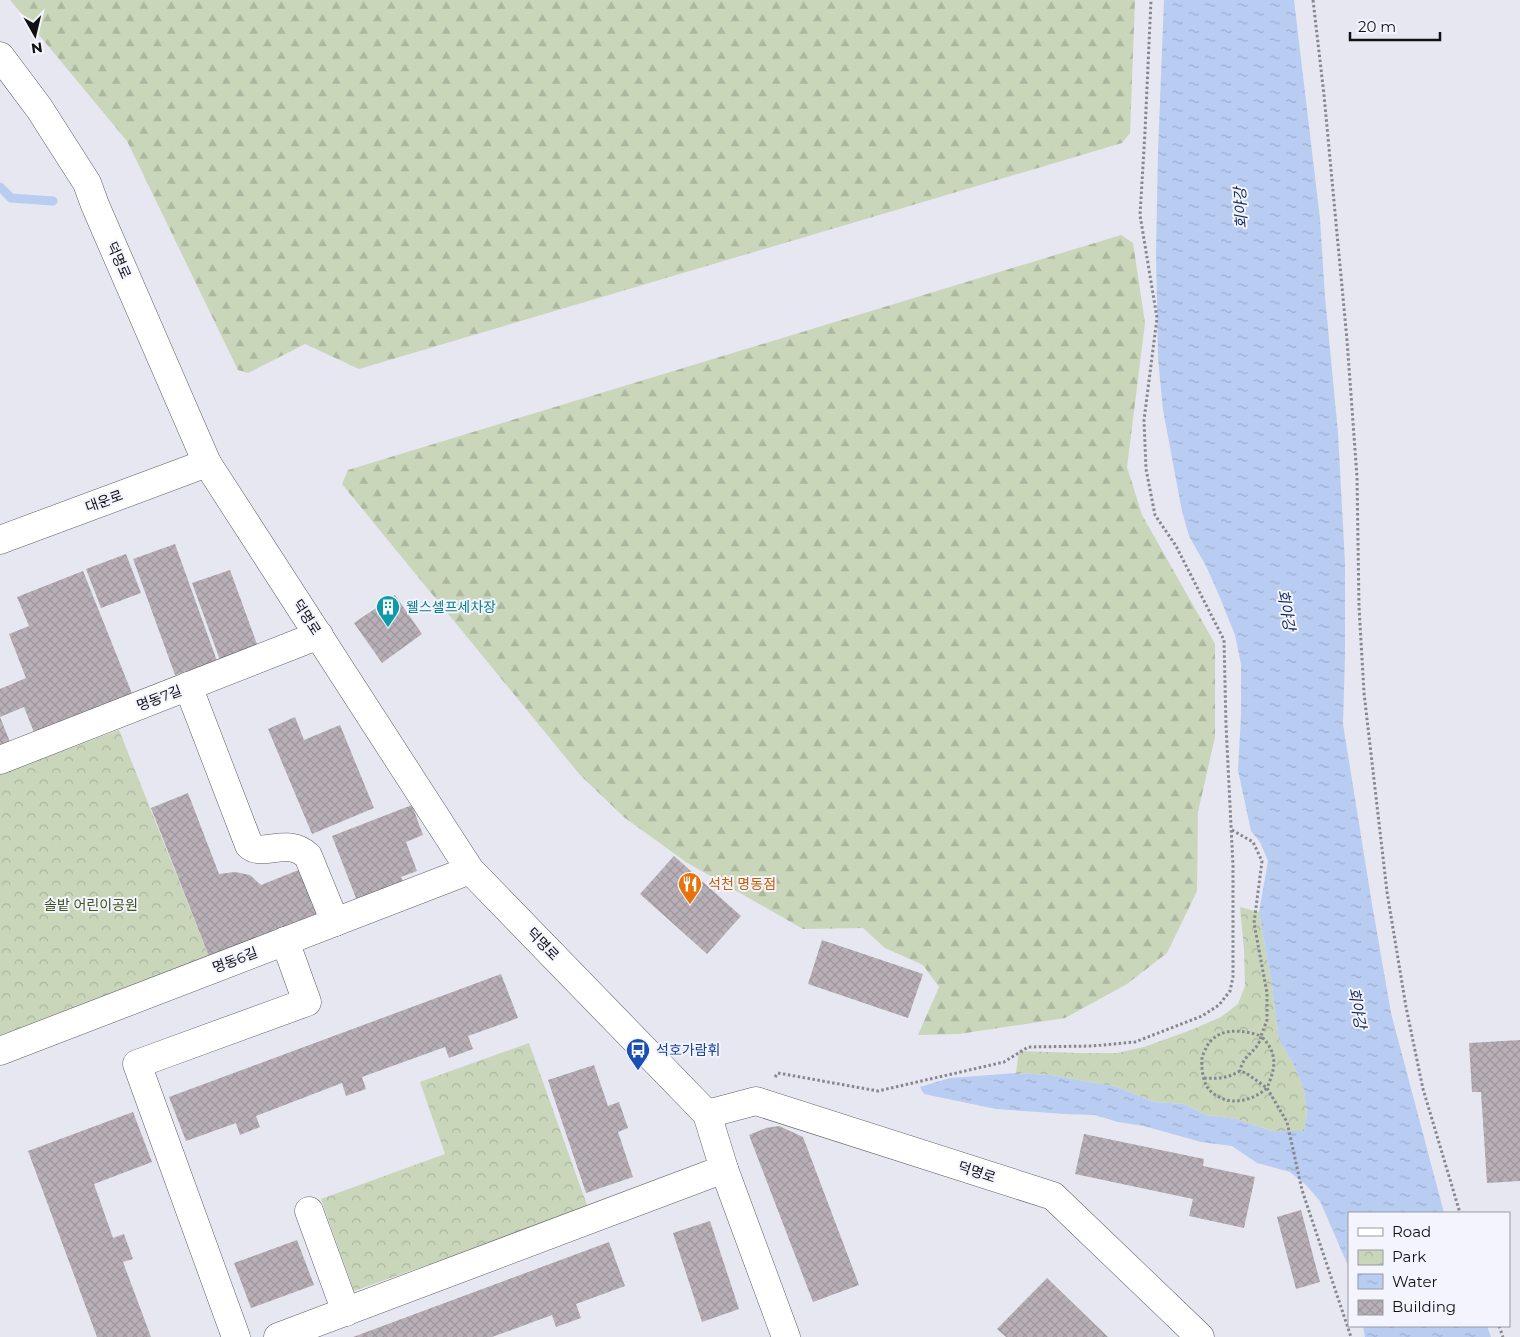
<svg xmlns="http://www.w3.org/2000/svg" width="1520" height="1337" font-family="Montserrat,'Noto Sans KR',sans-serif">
<defs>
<pattern id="forest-firs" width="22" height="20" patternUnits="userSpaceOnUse" patternTransform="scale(1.25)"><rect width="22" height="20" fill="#c9d6ba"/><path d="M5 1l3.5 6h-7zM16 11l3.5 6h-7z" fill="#acb79f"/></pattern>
<pattern id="park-crowns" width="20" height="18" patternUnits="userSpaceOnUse" patternTransform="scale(1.25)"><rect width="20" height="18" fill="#c9d6ba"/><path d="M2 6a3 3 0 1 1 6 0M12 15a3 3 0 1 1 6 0" fill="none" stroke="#acb79f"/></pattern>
<pattern id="water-ripples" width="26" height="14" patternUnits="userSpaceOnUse" patternTransform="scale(1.25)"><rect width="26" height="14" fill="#b9ccf1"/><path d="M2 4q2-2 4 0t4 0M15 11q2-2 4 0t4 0" fill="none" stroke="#9eaece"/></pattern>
<pattern id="building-cross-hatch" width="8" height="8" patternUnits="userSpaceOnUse" patternTransform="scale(1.25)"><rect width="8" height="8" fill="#b8b0b6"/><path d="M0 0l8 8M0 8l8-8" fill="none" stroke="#9d969c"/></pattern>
</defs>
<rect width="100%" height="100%" fill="#e6e7f1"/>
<!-- forest -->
<g fill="url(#forest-firs)">
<polygon points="10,0 1135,0 1130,133 1122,143 359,369 305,344 248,373 238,370 127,141"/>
<polygon points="1121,235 1133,243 1145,323 1127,467 1142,515 1215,644 1215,737 1198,812 1197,891 1167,953 1127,984 1065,1018 959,1034 918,1035 939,987 923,965 885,948 863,928 803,929 686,862 625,818 580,775 342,484 348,470"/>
</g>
<!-- park -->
<g fill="url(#park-crowns)">
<polygon points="119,730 210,959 0,1036 0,774"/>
<polygon points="1240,907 1259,912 1272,985 1279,1040 1294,1065 1304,1090 1307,1115 1304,1131 1272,1131 1236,1119 1206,1115 1184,1104 1154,1102 1117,1087 1051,1075 1016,1073 1019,1051 1078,1053 1117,1053 1144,1047 1191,1030 1221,1017 1238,1004 1245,986 1244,950"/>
<polygon points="529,1043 588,1208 354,1291 321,1199 445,1154 420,1082"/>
</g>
<!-- water -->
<g fill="url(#water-ripples)">
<polygon points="1164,0 1294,0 1320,219 1325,297 1338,433 1345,563 1345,655 1343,724 1371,898 1391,1013 1444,1213 1349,1213 1349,1268 1320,1201 1306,1185 1290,1172 1257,1163 1232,1146 1201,1142 1144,1126 1118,1122 1095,1115 1065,1114 996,1109 924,1094 920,1087 950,1078 977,1076 1016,1073 1051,1075 1117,1087 1154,1102 1184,1104 1206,1115 1236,1119 1272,1131 1304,1131 1307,1114 1304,1090 1294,1065 1279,1040 1272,985 1259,912 1268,861 1260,842 1251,831 1238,770 1241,716 1241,664 1235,635 1219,595 1206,566 1189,536 1182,511 1163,410 1158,358 1156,254 1158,151"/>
<polygon points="1363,1326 1487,1326 1491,1337 1365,1337"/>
</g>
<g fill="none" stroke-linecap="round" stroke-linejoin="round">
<!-- stream -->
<polyline stroke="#b9ccf1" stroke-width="9" points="0,187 11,198 53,201"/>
</g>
<!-- building -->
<g fill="url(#building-cross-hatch)">
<polygon points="175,544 217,661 175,675 133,559"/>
<polygon points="126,554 141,593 101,608 86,569"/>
<polygon points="230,570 258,647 220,660 192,583"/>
<polygon points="83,571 133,696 35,735 24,707 0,717 10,742 0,746 0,689 26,678 9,634 29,626 17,597"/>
<polygon points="395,595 422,634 382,663 354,623"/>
<polygon points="295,717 304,740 340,725 374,808 312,834 268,729"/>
<polygon points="188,793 219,874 235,872 250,875 261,885 306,867 324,914 210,959 151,808"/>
<polygon points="412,805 423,835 406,842 417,871 401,877 406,888 359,906 332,836"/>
<polygon points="674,856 741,916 707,954 640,894"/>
<polygon points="822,940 923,974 908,1018 808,984"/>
<polygon points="501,974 518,1018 468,1036 473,1049 449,1058 445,1047 362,1077 366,1089 346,1096 342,1083 256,1116 260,1127 240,1135 236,1123 186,1141 169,1097"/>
<polygon points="1520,1040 1520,1181 1487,1183 1481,1092 1472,1092 1469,1043"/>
<polygon points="594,1065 608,1106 619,1102 628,1128 618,1132 633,1177 586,1193 548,1080"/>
<polygon points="133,1112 152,1162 94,1184 113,1238 124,1234 133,1259 123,1262 151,1337 97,1337 28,1151"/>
<polygon points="779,1126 803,1137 859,1285 813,1302 749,1135 766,1128"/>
<polygon points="1084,1134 1204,1159 1203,1166 1255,1177 1244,1228 1189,1216 1193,1199 1075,1174"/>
<polygon points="1301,1210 1320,1282 1296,1289 1277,1217"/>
<polygon points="710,1221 739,1309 702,1322 673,1233"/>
<polygon points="297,1240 314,1285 251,1308 234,1263"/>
<polygon points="609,1242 625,1286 576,1304 581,1318 556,1327 552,1315 492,1337 353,1337"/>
<polygon points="1047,1278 1108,1337 1006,1337 997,1329"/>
</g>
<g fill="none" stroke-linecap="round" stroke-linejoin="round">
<!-- minor casing -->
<g stroke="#5e5f67" stroke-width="29">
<g id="minor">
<polyline points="0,56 39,108 87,183 95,205 207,463 470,870 707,1114 724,1169 786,1337"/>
<polyline points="0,540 207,463"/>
<path d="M188,686L249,845C262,858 287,836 308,856L335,922"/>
<polyline points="0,760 319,635"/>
<polyline points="0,1051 470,870"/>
<polyline points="707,1114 756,1101 1053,1196 1200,1337"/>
<polyline points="309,1211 346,1312"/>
<polyline points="236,1337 137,1064 307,1002 285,941"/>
<polyline points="278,1337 724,1169"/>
</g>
</g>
<!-- path -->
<g stroke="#86878e" stroke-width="3" stroke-dasharray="2.5 2.5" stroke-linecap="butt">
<polyline points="1313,0 1324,95 1347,340 1357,477 1359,607 1364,693 1387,892 1406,1007 1423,1089 1460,1213"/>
<path d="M1232,830L1253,842L1262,861L1254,923L1267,993V1020L1261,1036C1278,1053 1276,1067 1267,1088L1287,1122L1302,1190L1351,1337"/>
<polyline points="775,1077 778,1073 878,1091 1004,1062 1028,1047 1092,1046 1135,1042 1202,1016 1219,1005 1230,991 1233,977 1233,866 1226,725 1224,640 1176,546 1155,515 1146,469 1144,420 1157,318 1140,215 1145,132 1151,0"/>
<path d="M1204,1078C1218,1079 1228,1078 1240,1071L1246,1073L1267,1088C1258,1096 1248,1100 1236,1101C1226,1102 1211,1095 1206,1085C1203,1079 1201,1066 1202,1059C1202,1055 1205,1051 1206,1048C1216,1027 1242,1029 1261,1036C1258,1053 1244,1052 1240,1071"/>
<polyline points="1499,1326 1503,1337"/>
</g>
<!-- minor -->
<use href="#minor" stroke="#fff" stroke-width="28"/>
</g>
<!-- icons -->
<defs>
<g id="building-pin" transform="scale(1.25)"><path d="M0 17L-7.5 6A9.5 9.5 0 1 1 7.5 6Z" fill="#0f9aa8" stroke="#f3f4fe"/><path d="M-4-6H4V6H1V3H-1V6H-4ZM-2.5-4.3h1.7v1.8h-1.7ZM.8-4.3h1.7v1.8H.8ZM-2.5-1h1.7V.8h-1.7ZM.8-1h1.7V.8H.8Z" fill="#fff"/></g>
<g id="restaurant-pin" transform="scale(1.25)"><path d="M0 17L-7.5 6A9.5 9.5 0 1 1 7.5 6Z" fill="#e8710a" stroke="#f3f4fe"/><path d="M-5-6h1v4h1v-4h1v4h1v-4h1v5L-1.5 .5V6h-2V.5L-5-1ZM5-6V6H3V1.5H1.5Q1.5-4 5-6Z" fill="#fff"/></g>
<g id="bus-pin" transform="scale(1.25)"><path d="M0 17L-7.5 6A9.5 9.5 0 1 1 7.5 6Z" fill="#1a4fb4" stroke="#f3f4fe"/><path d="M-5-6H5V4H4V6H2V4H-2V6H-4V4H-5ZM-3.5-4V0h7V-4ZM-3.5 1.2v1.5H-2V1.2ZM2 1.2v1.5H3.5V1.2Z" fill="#fff"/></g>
</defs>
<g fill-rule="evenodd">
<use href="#building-pin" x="388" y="607"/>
<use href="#restaurant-pin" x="690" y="884"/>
<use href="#bus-pin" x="638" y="1050"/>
</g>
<g text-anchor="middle" stroke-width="4" stroke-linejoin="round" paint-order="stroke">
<!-- street labels -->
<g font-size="14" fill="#111114" stroke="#f3f4fe">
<text transform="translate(119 260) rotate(66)" y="5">덕명로</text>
<text transform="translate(104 501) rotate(-20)" y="5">대운로</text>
<text transform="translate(307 617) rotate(57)" y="5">덕명로</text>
<text transform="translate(159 698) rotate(-21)" y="5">명동7길</text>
<text transform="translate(543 944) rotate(46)" y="5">덕명로</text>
<text transform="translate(235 960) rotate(-21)" y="5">명동6길</text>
<text transform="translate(977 1172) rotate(18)" y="5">덕명로</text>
</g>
<!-- culture labels -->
<g font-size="14" fill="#0d838f" stroke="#f3f4fe" text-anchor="start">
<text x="406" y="612">웰스셀프세차장</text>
</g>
<!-- food labels -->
<g font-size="14" fill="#c56008" stroke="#f3f4fe" text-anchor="start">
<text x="708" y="889">석천 명동점</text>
</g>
<!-- park labels -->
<g font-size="14" fill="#3f551c" stroke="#f3f4fe">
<text x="91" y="910">솔밭 어린이공원</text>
</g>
<!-- transit labels -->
<g font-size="14" fill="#164399" stroke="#f3f4fe" text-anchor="start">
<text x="656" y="1055">석호가람휘</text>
</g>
<!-- water labels -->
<g font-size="15" font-style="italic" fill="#132855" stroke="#f3f4fe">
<text transform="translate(1241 208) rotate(-93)" y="5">회야강</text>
<text transform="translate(1286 610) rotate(80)" y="5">회야강</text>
<text transform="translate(1357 1008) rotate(80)" y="5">회야강</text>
</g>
</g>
<!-- legend -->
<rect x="1348" y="1212" width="162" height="115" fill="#f3f4fe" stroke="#9999a0"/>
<rect x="1358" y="1228" width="25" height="8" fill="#ffffff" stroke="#9999a0"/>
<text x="1392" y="1237" font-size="15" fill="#111114">Road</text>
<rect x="1358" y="1250" width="25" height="15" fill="url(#park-crowns)" stroke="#9999a0"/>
<text x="1392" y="1262" font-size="15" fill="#111114">Park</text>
<rect x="1358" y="1274" width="25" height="15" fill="url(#water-ripples)" stroke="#9999a0"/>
<text x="1392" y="1287" font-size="15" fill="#111114">Water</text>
<rect x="1358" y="1300" width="25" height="15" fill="url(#building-cross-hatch)" stroke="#9999a0"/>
<text x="1392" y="1312" font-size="15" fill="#111114">Building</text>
<!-- north arrow -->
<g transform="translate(35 35) rotate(172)" stroke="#f3f4fe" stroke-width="4" paint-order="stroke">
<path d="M0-4L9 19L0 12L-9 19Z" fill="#111114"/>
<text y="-8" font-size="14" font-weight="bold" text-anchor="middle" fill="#111114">N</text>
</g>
<!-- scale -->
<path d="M1350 32v8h90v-8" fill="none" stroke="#111114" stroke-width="2.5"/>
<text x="1358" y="32" font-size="15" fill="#111114" stroke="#f3f4fe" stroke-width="4" paint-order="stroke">20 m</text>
</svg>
